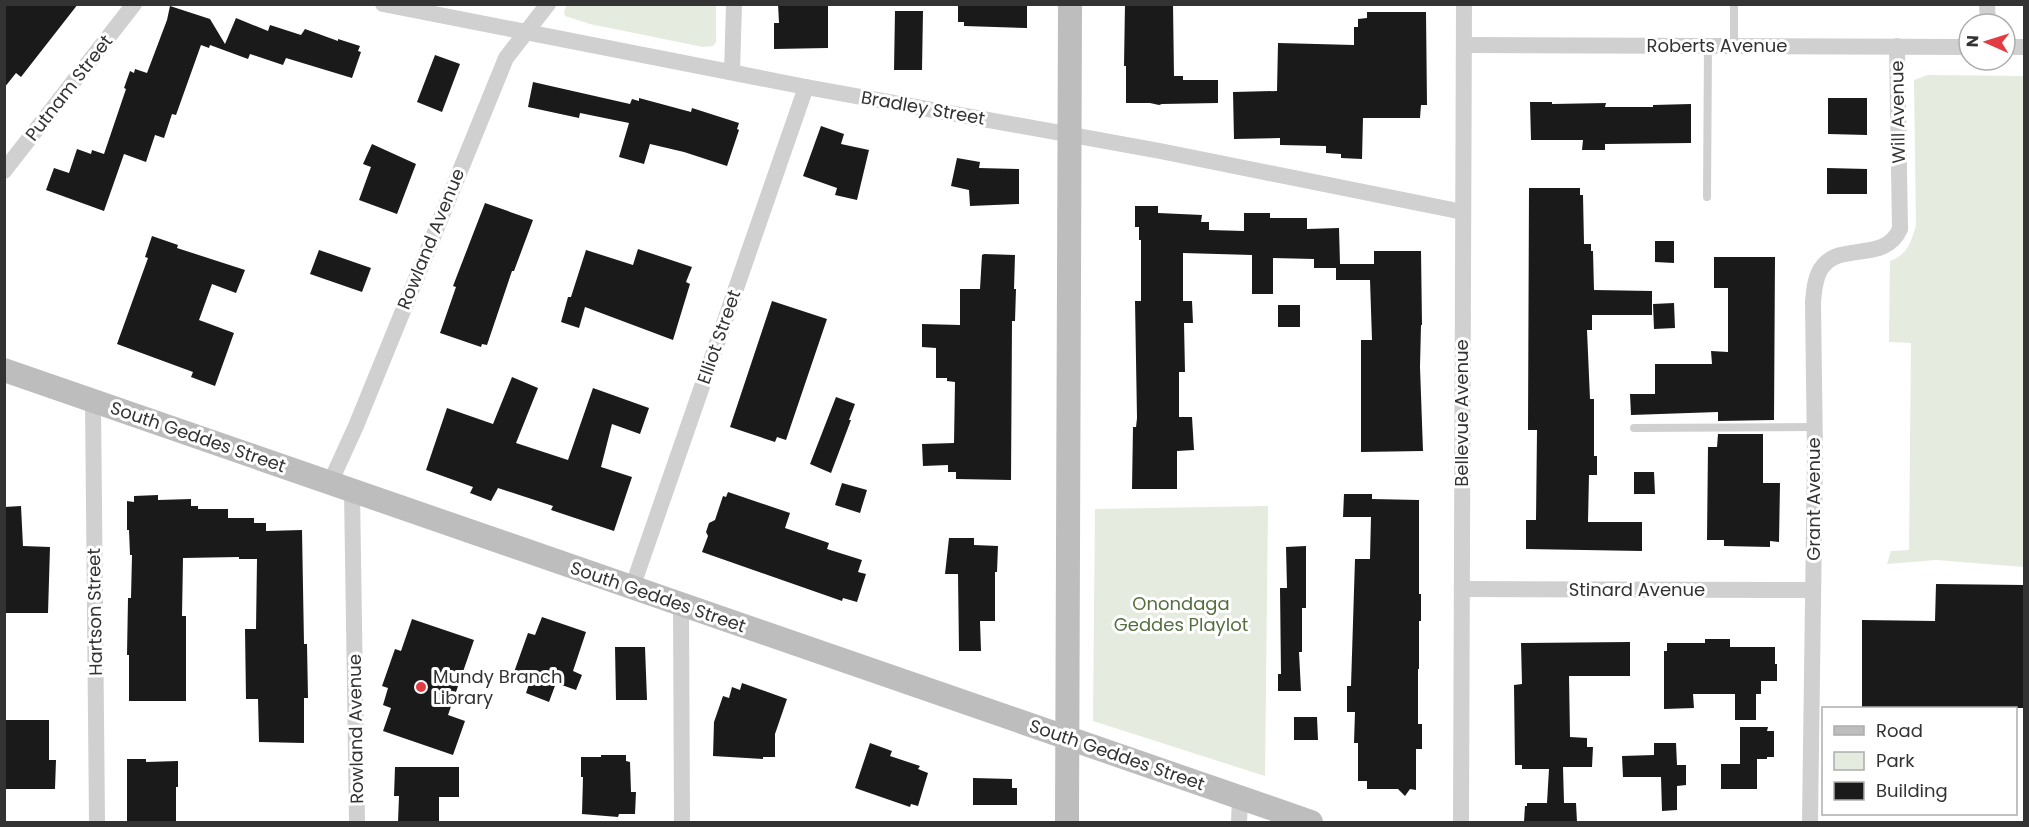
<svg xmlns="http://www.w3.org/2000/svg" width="2029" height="827" font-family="Poppins,sans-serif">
<rect width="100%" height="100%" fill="#fff"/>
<!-- green -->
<g fill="#e5ebdf">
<polygon points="567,4 716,5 716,42 713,46 703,47 590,24 565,16 564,12"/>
<path d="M1928,75L2024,76V567L1936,560L1887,564L1891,551L1909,550L1911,343L1889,342L1890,261C1908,254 1910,244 1916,226L1914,80Z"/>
<polygon points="1268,506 1265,776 1093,721 1095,509"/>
</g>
<!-- building -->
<g fill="#1a1a1a">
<polygon points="4,4 78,4 21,77 16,73 4,88"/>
<polygon points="778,4 828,4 828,48 774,49 774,23 779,23"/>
<polygon points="958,4 1027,4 1027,28 964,26 964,22 958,22"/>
<polygon points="1125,4 1173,4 1174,76 1183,76 1183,80 1218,80 1218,103 1162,104 1159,105 1150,103 1126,103 1126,66 1124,66"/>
<polygon points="170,6 210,19 225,44 236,18 268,31 270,25 301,35 305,29 338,41 338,39 360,46 358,51 361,52 352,78 286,58 283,65 250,54 248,59 210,45 209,48 201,45 176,115 172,114 164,138 155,135 146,162 124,154 104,211 46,190 54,168 69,173 77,149 91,154 92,150 104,154 126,89 124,88 130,71 134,73 135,69 147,73 167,20"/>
<polygon points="895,11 923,11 922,70 894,70"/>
<polygon points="1367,12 1426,12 1427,105 1421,105 1420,118 1363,118 1362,159 1341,158 1341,154 1326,153 1326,146 1280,145 1280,138 1234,139 1233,92 1277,91 1278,43 1354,45 1354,27 1358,27 1358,19 1367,18"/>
<polygon points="435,55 460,64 442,112 417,102"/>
<polygon points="533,82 630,104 632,99 639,101 639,98 691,112 692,108 739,123 737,129 739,130 727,166 684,152 650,144 644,164 619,157 629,123 580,113 579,118 528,107"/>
<polygon points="1828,98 1867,98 1867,135 1828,134"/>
<polygon points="1530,102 1552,102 1552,104 1606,103 1605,107 1653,107 1653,105 1691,104 1691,143 1605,144 1605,150 1582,150 1583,140 1531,140"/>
<polygon points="821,126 844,134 841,144 869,150 857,200 835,195 837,188 803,176"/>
<polygon points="372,144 416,164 397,214 359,200 371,167 363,164"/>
<polygon points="957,158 980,162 979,168 1019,169 1019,204 970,206 969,190 951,186"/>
<polygon points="1827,168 1867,169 1867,194 1827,194"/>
<polygon points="1529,188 1580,188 1580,195 1583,195 1584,244 1591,244 1591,251 1593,251 1594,290 1652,291 1652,315 1592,315 1592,330 1587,330 1590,399 1594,399 1594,456 1597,456 1597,475 1589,475 1588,522 1642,522 1642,551 1526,549 1526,520 1536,520 1537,430 1528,430"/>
<polygon points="485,203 533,220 514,271 512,271 487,345 482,344 481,347 440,333 456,287 453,286"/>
<polygon points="1135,206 1158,206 1158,213 1202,215 1201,222 1209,222 1209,230 1244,231 1244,213 1270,213 1270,218 1307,218 1307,229 1339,228 1340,264 1374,264 1374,251 1421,251 1422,325 1421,325 1420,367 1423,451 1361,452 1361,340 1372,340 1370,280 1336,280 1336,268 1314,268 1314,259 1273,258 1273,294 1252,294 1252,255 1183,253 1183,301 1192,301 1193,323 1184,323 1185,372 1179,372 1179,417 1192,417 1194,450 1177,451 1177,489 1132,489 1133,427 1136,427 1137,418 1135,301 1141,301 1141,240 1139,240 1139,227 1135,227"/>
<polygon points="152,236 178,245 177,248 245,270 236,293 212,284 199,320 234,333 215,386 191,377 193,372 117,344 148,258 145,257"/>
<polygon points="1655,241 1674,241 1674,263 1655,262"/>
<polygon points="638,249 692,267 686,282 690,284 673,340 585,307 579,328 561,322 568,297 571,297 586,250 633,265"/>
<polygon points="319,250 371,268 362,292 310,274"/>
<polygon points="984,254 1015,255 1014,289 1016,289 1015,321 1012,321 1011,480 956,479 956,472 948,472 948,465 923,466 922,444 954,443 955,382 947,381 947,378 936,378 936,348 922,347 922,324 960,325 960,289 980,289 982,255"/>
<polygon points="1714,257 1775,257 1774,420 1718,421 1718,412 1631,415 1630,394 1655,394 1655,364 1712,364 1711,351 1728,352 1728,288 1714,288"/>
<polygon points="772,301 827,319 786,440 777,437 775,442 730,427"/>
<polygon points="1674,303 1675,328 1654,329 1653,304"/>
<rect x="1278" y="305" width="22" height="22"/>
<polygon points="512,377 538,388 516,443 568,460 593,388 649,408 640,434 612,424 601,467 632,477 614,531 551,510 553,506 498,488 491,501 470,493 473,487 426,470 447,408 493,424"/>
<polygon points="836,397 855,404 849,420 851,420 831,473 810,464"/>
<polygon points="1718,434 1763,434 1763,483 1780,483 1779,542 1770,541 1770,547 1724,546 1724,540 1707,540 1708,447 1717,447"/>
<polygon points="1634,472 1654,472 1655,494 1634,494"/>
<polygon points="842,483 867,490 860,513 835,505"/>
<polygon points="728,492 790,513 785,528 829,543 827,549 862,560 858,572 866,574 857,602 843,598 842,601 702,552 708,536 706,532 709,523 715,520 723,496 726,497"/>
<polygon points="1344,494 1372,494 1372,499 1419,500 1419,594 1421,594 1421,621 1419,621 1419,669 1418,669 1418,724 1422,724 1422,749 1416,749 1416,790 1410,789 1405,796 1398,789 1367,789 1367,781 1358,781 1358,743 1354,743 1355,712 1347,712 1347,686 1351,686 1355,559 1370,559 1371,517 1343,517"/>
<polygon points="158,495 158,500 191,499 191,506 198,506 198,509 228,509 228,518 254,518 254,523 266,523 266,531 302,530 304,644 307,644 308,698 304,698 304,743 259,742 258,699 246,699 245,629 256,629 257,559 239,559 239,557 183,558 182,616 186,616 186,701 129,701 129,655 127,655 128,598 131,598 132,555 130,555 129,530 127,530 127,501 134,502 134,496"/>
<polygon points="21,506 23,546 50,547 48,613 4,613 4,507"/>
<polygon points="949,538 974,538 974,545 998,546 997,572 995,572 995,621 980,621 981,651 959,651 958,574 945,574"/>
<polygon points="1306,546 1306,608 1302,608 1302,652 1299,652 1301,691 1278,691 1278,674 1281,674 1280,588 1287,588 1286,547"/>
<polygon points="1936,584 2025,585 2025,708 1862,708 1862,620 1935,621"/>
<polygon points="542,617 586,632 573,671 582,675 576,690 556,683 549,702 526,693 530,681 513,675 528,633 535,635"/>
<polygon points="412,619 474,640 448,715 465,721 453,755 383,731 391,708 383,705 388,688 382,686 395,649 401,651"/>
<polygon points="1705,639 1730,639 1730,647 1775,647 1775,664 1777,664 1777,681 1761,681 1761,694 1756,694 1756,720 1735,720 1735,694 1693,694 1694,708 1664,709 1664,651 1667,651 1667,643 1705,643"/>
<polygon points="1630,642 1630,676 1569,676 1570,737 1587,738 1587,747 1593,747 1592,767 1563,767 1564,803 1576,803 1577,822 1524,822 1525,806 1527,806 1527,803 1547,803 1549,769 1522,769 1522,765 1515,765 1514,685 1522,684 1521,643"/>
<polygon points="615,647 645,647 647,700 616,700"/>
<polygon points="742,683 787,699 775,734 775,757 763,757 763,759 713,756 714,722 723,696 729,698 732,687 740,690"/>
<polygon points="1294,717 1317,717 1318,740 1294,740"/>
<polygon points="6,720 49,720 49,760 56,760 55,789 4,789"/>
<polygon points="1740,727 1768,727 1767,731 1774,731 1774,757 1767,757 1767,759 1757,759 1757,789 1721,789 1721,764 1740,764"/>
<polygon points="870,743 892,751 890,756 920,766 918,769 928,773 918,806 911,804 910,807 855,788"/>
<polygon points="1654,743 1676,743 1677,765 1686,765 1686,785 1677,786 1677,810 1662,811 1661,777 1623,777 1622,756 1654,755"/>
<polygon points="601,755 626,755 626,761 630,762 631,792 636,792 635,814 619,814 618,817 582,814 583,777 581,777 581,757 601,757"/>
<polygon points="127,759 146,759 146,762 178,761 178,787 176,787 176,822 127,822"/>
<polygon points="395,767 459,767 459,797 439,797 439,822 398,822 399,796 394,796"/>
<polygon points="973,778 1012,779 1012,788 1017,788 1017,805 973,805"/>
</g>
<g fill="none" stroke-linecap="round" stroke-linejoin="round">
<!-- lane -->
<g stroke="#d0d0d0" stroke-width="8">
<polyline points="1734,4 1734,46"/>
<polyline points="1707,197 1708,46"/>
<polyline points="1634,428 1814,427"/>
</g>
<!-- street -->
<g stroke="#d0d0d0" stroke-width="16">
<polyline points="383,4 806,87 1160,151 1463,212"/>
<polyline points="1987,4 1988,24"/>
<polyline points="1464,45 1969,47"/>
<polyline points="2005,47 2024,47"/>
<polyline points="732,72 734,4"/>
<polyline points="4,171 134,4"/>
<polyline points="93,401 97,822"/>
<polyline points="330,483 356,426 506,58 548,4"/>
<polyline points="352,491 357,822"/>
<polyline points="632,588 806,87"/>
<polyline points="1462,589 1813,590"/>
<polyline points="681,605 682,822"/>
<polyline points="1239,822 1240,798"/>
<polyline points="1461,822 1464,4"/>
<path d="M1810,822L1815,455L1813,302C1814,291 1815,275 1823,266C1842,242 1885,263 1900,229L1897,46"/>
</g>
<!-- secondary -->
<g stroke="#bdbdbd" stroke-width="24">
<polyline points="4,370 1311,822"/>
<polyline points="1067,822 1070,4"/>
</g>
</g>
<!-- markers -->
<circle fill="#e23c42" stroke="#fff" stroke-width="2" cx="421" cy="687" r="6"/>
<g text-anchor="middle" stroke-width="6" stroke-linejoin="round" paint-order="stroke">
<!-- street labels -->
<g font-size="18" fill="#333" stroke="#fff">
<text x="1717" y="52">Roberts Avenue</text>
<text transform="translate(69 88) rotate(-52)" y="6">Putnam Street</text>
<text transform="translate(923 108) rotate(10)" y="6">Bradley Street</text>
<text transform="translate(1898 112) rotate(-91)" y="6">Will Avenue</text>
<text transform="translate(431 239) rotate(-68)" y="6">Rowland Avenue</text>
<text transform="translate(719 337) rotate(-71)" y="6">Elliot Street</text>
<text transform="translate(1462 413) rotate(-90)" y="6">Bellevue Avenue</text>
<text transform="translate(198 437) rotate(19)" y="6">South Geddes Street</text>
<text transform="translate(1814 499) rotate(-90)" y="6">Grant Avenue</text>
<text x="1637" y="596">Stinard Avenue</text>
<text transform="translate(658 597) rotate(19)" y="6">South Geddes Street</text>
<text transform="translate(95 612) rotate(-91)" y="6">Hartson Street</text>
<text transform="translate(356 729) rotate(-91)" y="6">Rowland Avenue</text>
<text transform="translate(1117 755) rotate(19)" y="6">South Geddes Street</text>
</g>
<!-- park labels -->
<g font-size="18" fill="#546e40" stroke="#fff">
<text x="1181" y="610">Onondaga<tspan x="1181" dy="21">Geddes Playlot</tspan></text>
</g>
<!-- poi labels -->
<g font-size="18" fill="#333" stroke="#fff" text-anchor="start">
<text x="433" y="683">Mundy Branch<tspan x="433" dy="21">Library</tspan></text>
</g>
</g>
<!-- border -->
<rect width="2029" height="827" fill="none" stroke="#333333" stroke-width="12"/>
<!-- legend -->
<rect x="1822" y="707" width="195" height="108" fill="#ffffff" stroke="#adadad" stroke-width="1.5"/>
<rect x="1834" y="726" width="30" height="9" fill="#bdbdbd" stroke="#adadad" stroke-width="1.5"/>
<text x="1876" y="737" font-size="18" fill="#333333">Road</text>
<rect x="1834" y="752" width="30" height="18" fill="#e5ebdf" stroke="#adadad" stroke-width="1.5"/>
<text x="1876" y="767" font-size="18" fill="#333333">Park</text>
<rect x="1834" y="782" width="30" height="18" fill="#1a1a1a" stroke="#adadad" stroke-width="1.5"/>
<text x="1876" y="797" font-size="18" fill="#333333">Building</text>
<!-- north arrow -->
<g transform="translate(1987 42) rotate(273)"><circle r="28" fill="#ffffff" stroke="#adadad" stroke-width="1.5"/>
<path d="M0-4.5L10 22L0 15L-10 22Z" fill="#e23c42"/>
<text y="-9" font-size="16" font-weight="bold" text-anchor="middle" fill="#333333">N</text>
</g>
</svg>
